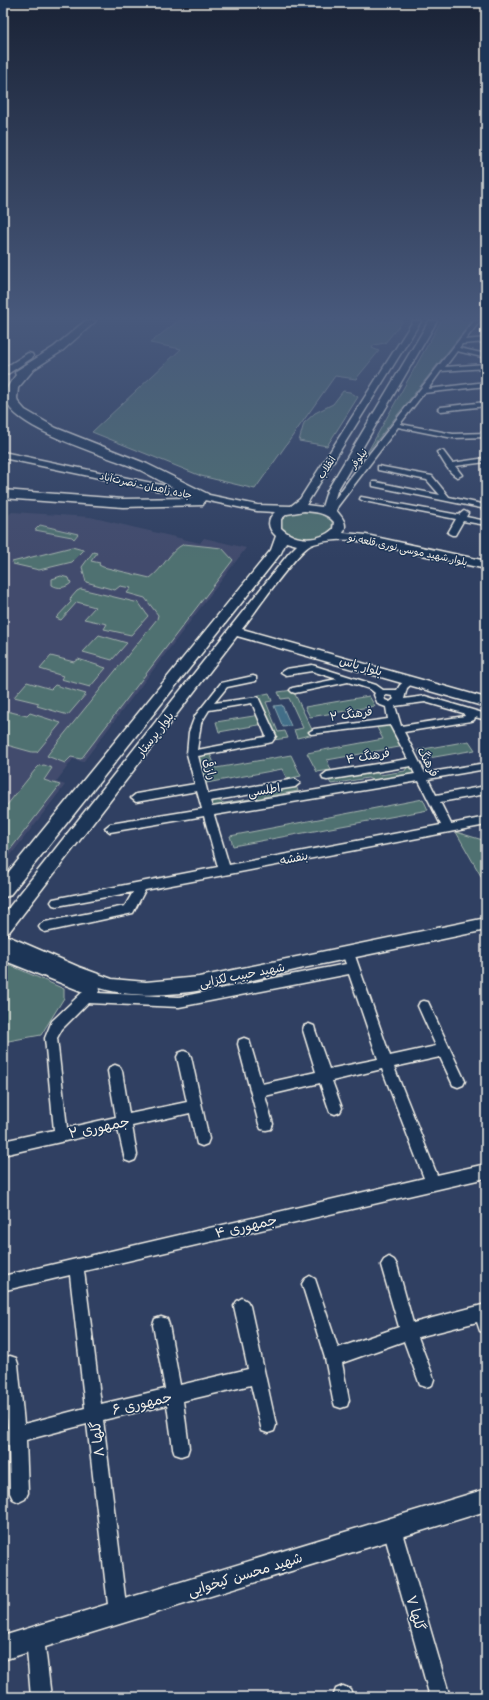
<svg xmlns="http://www.w3.org/2000/svg" width="489" height="1700" font-family="'Balsamiq Sans','Playpen Sans Arabic',sans-serif">
<rect width="100%" height="100%" fill="#304062"/>
<filter id="ink" filterUnits="userSpaceOnUse"><feTurbulence type="fractalNoise" baseFrequency=".025" numOctaves="2"/><feDisplacementMap in="SourceGraphic" scale="8" xChannelSelector="R" yChannelSelector="G"/><feConvolveMatrix kernelMatrix="1 2 1 2 8 2 1 2 1" color-interpolation-filters="sRGB"/></filter>
<g filter="url(#ink)">
<!-- built -->
<polygon fill="#424c6d" points="12,512 90,517 200,543 204,538 246,548 83,762 73,759 56,782 65,785 3,865 3,520"/>
<!-- green -->
<g fill="#507171" stroke="#a2b1ac">
<polygon points="178,321 403,321 385,343 374,345 372,348 379,351 356,379 335,376 255,489 201,476 92,432 181,349 150,343"/>
<polygon points="441,321 472,321 367,453"/>
<polygon points="343,391 350,392 358,397 327,446 299,441 304,423 315,413 333,404"/>
<path d="M303,511L319,513L332,521V528C320,545 295,539 281,528V521C286,513 294,512 303,511Z"/>
<polygon points="40,525 78,534 74,539 72,537 35,530"/>
<path d="M184,544L222,548L233,560L81,759L71,757L65,763L47,756L49,753L157,619L158,615L145,598L127,593L131,588L120,586L115,590L86,582L82,567L93,552L97,553L91,561L100,563L99,565L103,567L150,578C163,569 170,550 184,544Z"/>
<polygon points="72,547 83,550 83,551 72,562 39,570 13,564 12,562"/>
<path d="M61,576L69,578L71,583C66,588 58,589 52,585V579Z"/>
<polygon points="81,589 139,603 148,616 131,635 104,629 107,624 84,619 95,607 77,602 61,620 56,618 71,602 70,599 77,591"/>
<polygon points="99,635 127,643 112,660 83,652"/>
<polygon points="51,656 74,662 78,659 106,668 90,687 61,679 63,676 40,669"/>
<polygon points="27,682 51,689 55,685 86,694 68,715 37,706 39,703 14,697"/>
<polygon points="293,690 314,734 297,738 294,730 303,728 289,698 281,699 278,692"/>
<polygon points="269,693 272,701 266,702 278,732 285,731 288,738 273,740 255,696"/>
<polygon points="369,696 375,706 310,717 305,707"/>
<polygon points="3,710 27,716 30,713 61,723 37,752 32,752 3,744"/>
<polygon points="260,715 264,724 219,732 216,722"/>
<polygon points="393,721 405,746 327,760 331,770 317,772 307,753 383,739 375,724"/>
<polygon points="469,741 475,750 423,759 418,750"/>
<polygon points="209,751 216,768 291,755 301,776 287,779 282,769 201,784 192,754"/>
<polygon points="410,762 422,777 379,784 368,778 331,784 327,776 369,769 380,775 405,771"/>
<polygon points="44,765 52,768 44,780 60,785 3,859 3,810 35,770 39,766"/>
<polygon points="295,783 298,791 263,797 256,805 209,813 209,797 224,803 250,799 257,789"/>
<polygon points="423,799 428,810 233,846 230,836"/>
<polygon points="456,832 486,841 486,885"/>
<polygon points="3,962 64,989 64,998 41,1035 3,1042"/>
</g>
<!-- water -->
<polygon fill="#426e88" stroke="#89a2ae" points="282,705 291,726 283,727 274,706"/>
<g fill="none" stroke-linecap="round" stroke-linejoin="round">
<!-- minor casing -->
<g stroke="#f4f1e8" stroke-width="3">
<g id="minor">
<polygon points="474,321 480,321 465,340 486,338 486,342 462,344 459,348 486,354 486,358 457,351 445,367 486,364 486,368 441,371 428,389 486,382 486,386 424,393 400,424 453,434 486,433 486,437 453,438 398,427 338,506 334,515 328,515 327,513 330,506 351,477"/>
<polygon points="486,402 486,406 441,411 438,409 441,407"/>
<path d="M439,451H443L452,463L486,458V462L455,466L462,475L458,477C449,474 443,460 437,452Z"/>
<polygon points="378,466 432,476 449,497 486,505 486,509 373,486 373,482 376,482 440,495 427,480 378,470"/>
<polygon points="361,497 459,515 464,511 468,513 466,517 486,521 486,525 463,521 455,535 452,535 448,533 456,519 364,501 360,499"/>
<path d="M312,665L376,685L383,690H397L400,685L407,679H413L415,681L407,688L404,699L425,696L486,714V720L475,717L474,720L471,721L404,732L425,773L486,763V769L428,779L436,795L486,786V794L440,802L451,824L486,817V825L145,890L133,913L45,932L41,930L39,927L41,924L45,922L125,906L133,892L57,906L53,905L51,902L53,899L218,867L204,816L110,832L105,828L110,824L202,809L197,791L136,802L131,798L136,794L195,784L187,754L189,732L195,716L221,683L253,676L256,677V681L227,687L214,703L258,697L276,736L272,742L268,743L198,756L208,794L295,779L300,783L295,787L210,801L212,807L415,774L411,766L327,780L323,779L322,776L327,772L408,759L390,725L311,734L309,732L314,729L388,719L386,707L378,704L374,695L375,693L370,689L348,682L295,693L292,692L290,690L292,688L337,679L312,671L286,675L281,672L286,669ZM387,695L392,696L394,699L390,702L385,700L384,696ZM425,702L463,713L465,716L401,726L395,706ZM252,703L266,736L265,737L197,750L201,723L209,710ZM419,781L441,825L229,865L214,815Z"/>
<polygon points="348,948 352,950 354,953 390,1056 436,1046 418,1006 420,1002 424,1001 428,1002 465,1081 463,1085 458,1087 453,1085 440,1057 394,1067 437,1175 486,1164 486,1178 84,1271 101,1404 165,1389 153,1325 155,1319 161,1317 167,1319 169,1325 180,1385 248,1369 234,1306 237,1301 242,1298 247,1301 250,1306 276,1425 274,1431 268,1433 262,1431 251,1385 183,1401 189,1448 187,1454 181,1456 175,1454 173,1448 167,1405 103,1420 127,1613 125,1620 118,1622 111,1620 109,1613 87,1424 26,1440 28,1493 25,1499 19,1502 13,1499 10,1493 9,1445 3,1446 3,1430 8,1428 3,1375 4,1358 10,1356 16,1358 18,1364 24,1424 85,1408 70,1275 6,1290 3,1288 3,1276 424,1178 382,1069 332,1081 342,1108 340,1112 335,1114 330,1112 320,1083 265,1096 273,1124 271,1129 266,1130 261,1129 259,1124 238,1044 239,1040 244,1038 249,1040 262,1084 316,1072 303,1030 304,1026 309,1024 314,1026 315,1030 329,1069 378,1059 349,974 179,1007 88,1003 62,1029 57,1038 67,1128 116,1117 108,1071 110,1067 115,1065 120,1067 122,1071 129,1114 187,1102 177,1057 179,1053 184,1051 189,1053 191,1057 209,1139 207,1144 202,1146 197,1144 190,1113 132,1126 137,1155 135,1160 130,1162 125,1160 118,1129 3,1155 3,1141 54,1130 45,1038 52,1021 90,985 94,984 98,985 100,989 98,993 179,997 346,964 342,953 344,950"/>
<polygon points="389,1257 394,1260 397,1265 413,1323 486,1304 486,1333 480,1331 477,1322 418,1337 434,1379 432,1385 426,1387 420,1385 404,1341 342,1363 349,1400 347,1406 341,1408 335,1406 333,1400 325,1358 302,1284 305,1279 310,1276 315,1279 338,1348 399,1327 381,1265 384,1260"/>
<polygon points="392,1520 398,1523 401,1529 450,1697 430,1697 383,1529 386,1523"/>
<polygon points="35,1629 42,1631 44,1638 51,1697 31,1697 26,1638 28,1631"/>
<polygon points="343,1686 350,1689 353,1697 333,1697 336,1689"/>
</g>
</g>
<!-- tertiary casing -->
<g stroke="#f4f1e8" stroke-width="3">
<g id="tertiary">
<path d="M486,918V930C427,942 367,955 308,967C244,981 157,1009 94,986L92,991L86,993L3,960V934L79,967L112,979L146,982L199,977Z"/>
<polygon points="486,1489 486,1511 3,1660 3,1636"/>
</g>
</g>
<!-- secondary casing -->
<g stroke="#f4f1e8" stroke-width="3">
<path id="secondary" d="M413,321H421L306,505L322,507L327,491L429,321H437L337,491L333,505C337,514 350,521 343,533L366,535L486,561V569L354,540C343,539 322,540 311,545C297,551 254,614 242,629L486,698V707L237,636L9,932L3,934V915L289,553L297,545L286,542L281,553L9,896L3,897V879L271,550L276,536C268,529 266,520 275,512L257,511L3,458V452L257,505L291,506L300,499ZM304,511C315,512 326,512 334,522L333,529C319,542 295,542 281,528V519L287,514Z"/>
</g>
<!-- trunk casing -->
<g stroke="#f4f1e8" stroke-width="3">
<g id="trunk">
<path d="M85,321H96L62,351L34,369L18,388L17,398L18,402L25,410L56,428L147,464L208,494L209,497L204,501L203,505L123,507L3,498V490L123,499L195,498C176,490 158,479 140,470C109,456 21,432 7,403C2,393 10,383 16,375L15,373L16,371L54,347Z"/>
<polygon points="28,353 32,354 33,356 32,358 3,377 3,369"/>
</g>
</g>
<!-- minor -->
<use href="#minor" fill="#1d3557" fill-rule="evenodd"/>
<!-- tertiary -->
<use href="#tertiary" fill="#1d3557" fill-rule="evenodd"/>
<!-- secondary -->
<use href="#secondary" fill="#1d3557" fill-rule="evenodd"/>
<!-- trunk -->
<use href="#trunk" fill="#1d3557" fill-rule="evenodd"/>
</g>
</g>
<!-- sky -->
<linearGradient id="sky" x2="0" y2="1"><stop stop-color="#1a2336"/><stop offset="0.57" stop-color="#48597c"/><stop offset="1" stop-color="#48597c" stop-opacity="0"/></linearGradient>
<rect width="489" height="559" fill="url(#sky)"/>
<g text-anchor="middle" stroke-width="3" stroke-linejoin="round" paint-order="stroke">
<!-- far-street labels -->
<g font-size="10" fill="#f4f1e8" stroke="#1d3557">
<text transform="translate(358 458) rotate(-52)" y="4">نیلوفر</text>
<text transform="translate(326 467) rotate(-57)" y="4">انقلاب</text>
<text transform="translate(146 485) rotate(12)" y="4">جاده زاهدان - نصرت‌آباد</text>
<text transform="translate(408 549) rotate(12)" y="4">بلوار شهید موسی نوری قلعه نو</text>
</g>
<!-- street labels -->
<g font-size="12" fill="#f4f1e8" stroke="#1d3557">
<text transform="translate(361 666) rotate(16)" y="4">بلوار یاس</text>
<text transform="translate(351 714) rotate(-8)" y="4">فرهنگ ۲</text>
<text transform="translate(155 734) rotate(-52)" y="4">بلوار پرستار</text>
<text transform="translate(368 756) rotate(-9)" y="4">فرهنگ ۴</text>
<text transform="translate(428 762) rotate(62)" y="4">فرهنگ</text>
<text transform="translate(210 769) rotate(74)" y="4">رازقی</text>
<text transform="translate(264 790) rotate(-9)" y="4">اطلسی</text>
<text transform="translate(294 858) rotate(-11)" y="4">بنفشه</text>
<text transform="translate(242 975) rotate(-11)" y="4">شهید حبیب لکزایی</text>
</g>
<!-- near-street labels -->
<g font-size="14" fill="#f4f1e8" stroke="#1d3557">
<text transform="translate(99 1127) rotate(-12)" y="5">جمهوری ۲</text>
<text transform="translate(246 1226) rotate(-13)" y="5">جمهوری ۴</text>
<text transform="translate(142 1403) rotate(-13)" y="5">جمهوری ۶</text>
<text transform="translate(97 1439) rotate(-97)" y="5">گلها ۸</text>
<text transform="translate(245 1574) rotate(-17)" y="5">شهید محسن کیخوایی</text>
<text transform="translate(416 1613) rotate(74)" y="5">گلها ۷</text>
</g>
</g>
<!-- margin -->
<rect width="489" height="1700" fill="none" stroke="#1d3557" stroke-width="16"/>
<rect x="8" y="8" width="473" height="1684" fill="none" stroke="#f4f1e8" stroke-width="1.5" filter="url(#ink)"/>
</svg>
